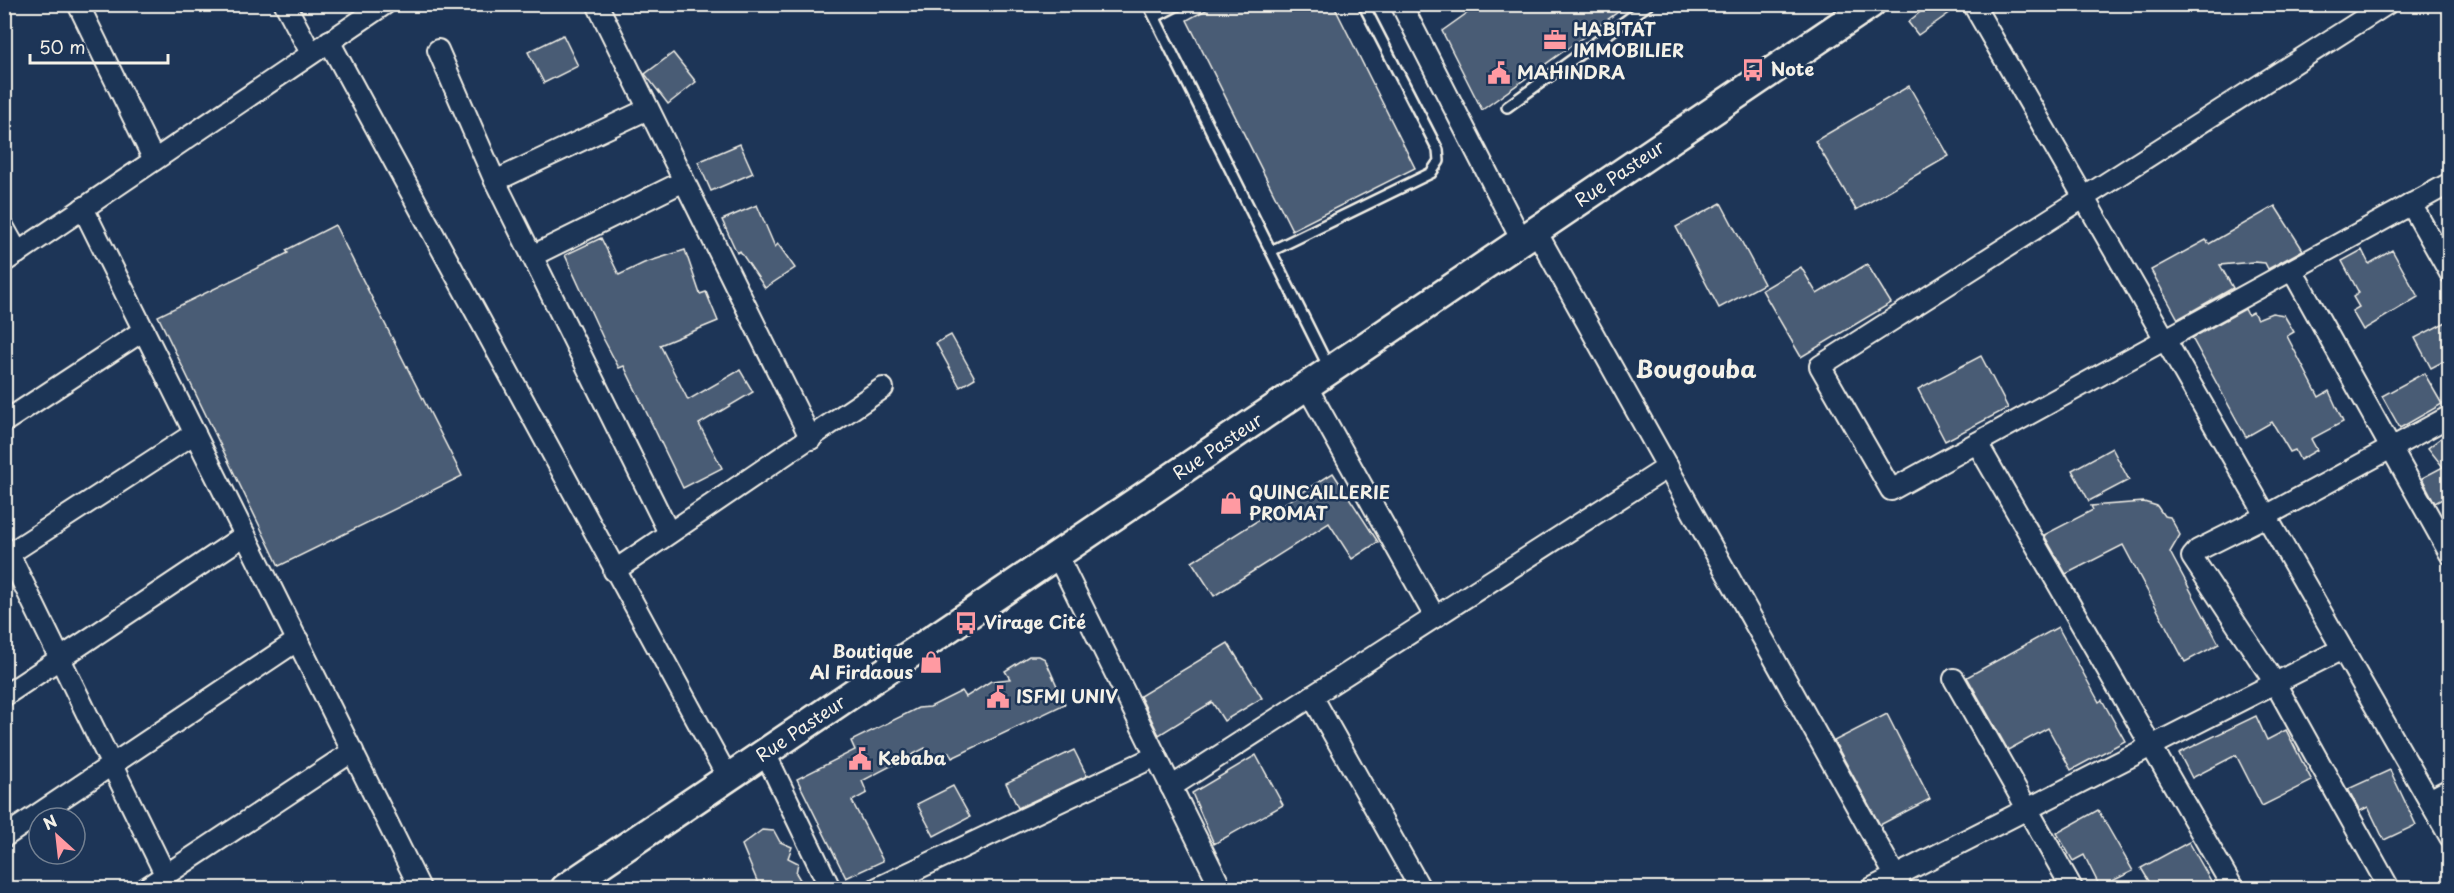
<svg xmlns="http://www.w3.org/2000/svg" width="2454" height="893" font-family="'Playpen Sans',sans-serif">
<rect width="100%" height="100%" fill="#1d3557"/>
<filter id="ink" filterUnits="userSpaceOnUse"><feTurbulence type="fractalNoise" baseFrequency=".0167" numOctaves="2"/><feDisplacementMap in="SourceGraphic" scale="12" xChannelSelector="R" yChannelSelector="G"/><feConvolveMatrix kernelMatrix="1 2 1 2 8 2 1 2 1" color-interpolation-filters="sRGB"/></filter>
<g filter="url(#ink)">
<!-- building -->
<g fill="#485b74" stroke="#f4f1e8" stroke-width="1.5">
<polygon points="1217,4 1333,4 1415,168 1292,230 1187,20"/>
<polygon points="1480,4 1629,4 1482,110 1442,31"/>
<polygon points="1930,4 1961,5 1918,35 1908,22"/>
<polygon points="563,35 578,66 544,83 528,52"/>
<polygon points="673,53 696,82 668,104 645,74"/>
<polygon points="1909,86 1949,156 1856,210 1815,141"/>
<polygon points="740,144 753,173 711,191 698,162"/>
<polygon points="1721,203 1764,284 1719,308 1676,227"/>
<polygon points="757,205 775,247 778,244 795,268 765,288 740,251 737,253 722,220"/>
<polygon points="2275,206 2303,250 2268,269 2265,263 2254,262 2220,265 2233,288 2178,319 2151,270 2206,240 2209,244"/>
<polygon points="335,225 462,476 279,566 158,316 288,253 286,250"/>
<polygon points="601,238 619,275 644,263 685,250 700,294 706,292 718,321 660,345 688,400 740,370 753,392 699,424 722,468 683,488 624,366 619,368 603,338 565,255"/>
<polygon points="2362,250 2369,264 2392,250 2418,297 2363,330 2352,311 2359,307 2353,297 2359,293 2342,261"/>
<polygon points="1867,264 1891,303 1801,357 1762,290 1801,267 1817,294"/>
<polygon points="2245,309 2248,315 2253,312 2257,319 2272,313 2284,315 2294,332 2287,336 2319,397 2329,391 2343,422 2311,439 2317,450 2300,460 2295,450 2290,452 2272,422 2246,437 2192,338"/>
<polygon points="2450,320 2450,358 2431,368 2415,338"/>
<polygon points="951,335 975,378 960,387 936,343"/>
<polygon points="1981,356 2008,408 1945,441 1918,389"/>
<polygon points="2424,373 2442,404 2400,428 2382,396"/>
<polygon points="2450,431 2450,495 2435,503 2422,478 2443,467 2428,448"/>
<polygon points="2112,448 2129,480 2089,501 2072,470"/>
<polygon points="1333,473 1378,542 1352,559 1329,523 1214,596 1192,562"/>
<polygon points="2144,502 2157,506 2164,516 2170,517 2180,535 2170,552 2219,644 2185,662 2123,545 2066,574 2044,535 2093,510 2091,506"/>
<polygon points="2058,627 2099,702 2102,700 2125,741 2071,770 2048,728 2008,750 1967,677"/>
<polygon points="1228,643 1262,698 1224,721 1212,702 1159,735 1140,696"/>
<polygon points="1029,656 1039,656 1045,659 1065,704 952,758 949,752 931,761 925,748 862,781 867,793 852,801 883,861 846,878 797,779 855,750 851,741 918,708 930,707 962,691 966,697 991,681 1010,679 1005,671"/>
<polygon points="1887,714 1930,799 1880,825 1834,741"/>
<polygon points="2256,716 2267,740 2286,730 2312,781 2262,806 2236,755 2192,778 2179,753"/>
<polygon points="1074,750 1087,776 1018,808 1006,783"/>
<polygon points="1256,755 1283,805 1214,844 1192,793"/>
<polygon points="2390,770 2416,825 2384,840 2368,807 2360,811 2348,789"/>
<polygon points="953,786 970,817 934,836 917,804"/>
<polygon points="2098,810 2133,871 2100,887 2084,855 2073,861 2057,833"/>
<polygon points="762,830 774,831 780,842 792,847 788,858 798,863 796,873 805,888 760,888 742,845"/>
<polygon points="2189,842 2215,888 2153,888 2141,868"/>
</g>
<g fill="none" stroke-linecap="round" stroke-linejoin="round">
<!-- service casing -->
<g stroke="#f4f1e8" stroke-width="14">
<g id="service">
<polyline points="1148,4 1329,368"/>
<polyline points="1155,17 1180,4"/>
<polyline points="1507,107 1649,4"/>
<polyline points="1271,251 1431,173 1439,161 1438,150 1363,4"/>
</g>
</g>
<!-- minor casing -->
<g stroke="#f4f1e8" stroke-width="24">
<g id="minor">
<polyline points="78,4 154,160"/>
<polyline points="285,4 311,53"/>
<polyline points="597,4 811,439"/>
<polyline points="1401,4 1522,241"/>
<polyline points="1973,4 2450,837"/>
<polyline points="2387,4 1820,366 1891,490 2450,183"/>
<polyline points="329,41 728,778"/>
<polyline points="438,50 495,181 669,533"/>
<polyline points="495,181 648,109"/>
<polyline points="2411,204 2450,273"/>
<polyline points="83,208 420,888"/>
<polyline points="4,228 18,253"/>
<polyline points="1536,231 1902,888"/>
<polyline points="532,256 684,181"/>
<polyline points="4,262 385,4"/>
<polyline points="2292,270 2450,554"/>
<polyline points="1307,387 1435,617"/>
<polyline points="4,422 144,330"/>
<polyline points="1977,443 2233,888"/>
<polyline points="9,554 166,876"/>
<polyline points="1057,555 1221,888"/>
<polyline points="4,557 195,433"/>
<polyline points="614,571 883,388"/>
<polyline points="1954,679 2072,888"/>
<polyline points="4,696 245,535"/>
<polyline points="1312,696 1420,888"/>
<polyline points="765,753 830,888"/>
<polyline points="1171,787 1668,467"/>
<polyline points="2429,800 2450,789"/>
<polyline points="4,837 298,640"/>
<polyline points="146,888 353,751"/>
<polyline points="877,888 1156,756"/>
<polyline points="1872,888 2342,649"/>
<polyline points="2389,888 2275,683 2192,557 2198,550 2266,516 2450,416"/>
</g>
</g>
<!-- secondary casing -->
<g stroke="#f4f1e8" stroke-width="32">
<polyline id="secondary" points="565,888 1871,4"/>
</g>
<!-- service -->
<use href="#service" stroke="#1d3557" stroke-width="9"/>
<!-- minor -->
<use href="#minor" stroke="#1d3557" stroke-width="20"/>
<!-- secondary -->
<use href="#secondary" stroke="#1d3557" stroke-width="27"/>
</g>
</g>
<!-- icons -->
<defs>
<g id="office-bare" transform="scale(1.8)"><path d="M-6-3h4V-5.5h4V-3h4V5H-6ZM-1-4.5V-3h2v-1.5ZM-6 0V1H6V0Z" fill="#ff9aa2" stroke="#1d3557" stroke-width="2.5" paint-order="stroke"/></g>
<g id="bus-bare" transform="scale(1.8)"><path d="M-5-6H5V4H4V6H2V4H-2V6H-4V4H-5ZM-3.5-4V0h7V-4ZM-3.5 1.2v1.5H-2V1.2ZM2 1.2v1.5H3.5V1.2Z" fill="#ff9aa2" stroke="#1d3557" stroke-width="2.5" paint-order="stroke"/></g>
<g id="civic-bare" transform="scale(1.8)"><path d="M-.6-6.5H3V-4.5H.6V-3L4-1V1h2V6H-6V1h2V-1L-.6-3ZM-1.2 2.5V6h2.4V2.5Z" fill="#ff9aa2" stroke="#1d3557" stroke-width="2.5" paint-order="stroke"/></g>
<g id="shop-bare" transform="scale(1.8)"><path d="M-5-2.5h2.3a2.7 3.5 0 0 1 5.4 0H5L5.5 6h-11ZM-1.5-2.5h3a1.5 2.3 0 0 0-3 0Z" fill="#ff9aa2" stroke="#1d3557" stroke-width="2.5" paint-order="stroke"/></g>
</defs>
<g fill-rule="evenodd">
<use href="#office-bare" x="1555" y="40"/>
<use href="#bus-bare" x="1753" y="70"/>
<use href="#civic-bare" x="1499" y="73"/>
<use href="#shop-bare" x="1231" y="503"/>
<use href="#bus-bare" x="966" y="623"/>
<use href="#shop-bare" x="931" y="662"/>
<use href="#civic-bare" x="998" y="697"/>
<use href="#civic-bare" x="860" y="759"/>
</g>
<g text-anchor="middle" stroke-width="5" stroke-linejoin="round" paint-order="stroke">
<!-- poi labels -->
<g font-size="18" font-weight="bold" fill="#f4f1e8" stroke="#1d3557" text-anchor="start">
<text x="1573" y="36">HABITAT<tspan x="1573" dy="21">IMMOBILIER</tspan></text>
<text x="1771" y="76">Note</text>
<text x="1517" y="79">MAHINDRA</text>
<text x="1249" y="499">QUINCAILLERIE<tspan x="1249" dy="21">PROMAT</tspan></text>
<text x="984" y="629">Virage Cité</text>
<text x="913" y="658" text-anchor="end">Boutique<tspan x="913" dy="21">Al Firdaous</tspan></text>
<text x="1016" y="703">ISFMI UNIV</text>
<text x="878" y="765">Kebaba</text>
</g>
<!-- street labels -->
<g font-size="18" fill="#f4f1e8" stroke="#1d3557">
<text transform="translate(1620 174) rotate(-34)" y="6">Rue Pasteur</text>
<text transform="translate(1218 447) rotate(-34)" y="6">Rue Pasteur</text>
<text transform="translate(801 729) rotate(-34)" y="6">Rue Pasteur</text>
</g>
<!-- district labels -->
<g font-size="24" font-weight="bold" fill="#f4f1e8" stroke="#1d3557">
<text x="1696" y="378">Bougouba</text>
</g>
</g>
<!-- margin -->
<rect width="2454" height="893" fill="none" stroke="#1d3557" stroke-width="24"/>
<rect x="12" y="12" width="2430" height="869" fill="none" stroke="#f4f1e8" stroke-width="2" filter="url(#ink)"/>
<!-- north arrow -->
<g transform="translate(57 836) rotate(333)"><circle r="28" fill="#1d3557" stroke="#738091" stroke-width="1.5"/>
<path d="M0-4.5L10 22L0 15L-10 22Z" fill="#ff9aa2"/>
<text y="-9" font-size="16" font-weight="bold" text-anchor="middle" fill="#f4f1e8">N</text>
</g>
<!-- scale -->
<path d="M30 54v9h138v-9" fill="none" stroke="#f4f1e8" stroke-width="3"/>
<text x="39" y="54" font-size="18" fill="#f4f1e8" stroke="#1d3557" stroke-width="4.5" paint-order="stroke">50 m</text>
</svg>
